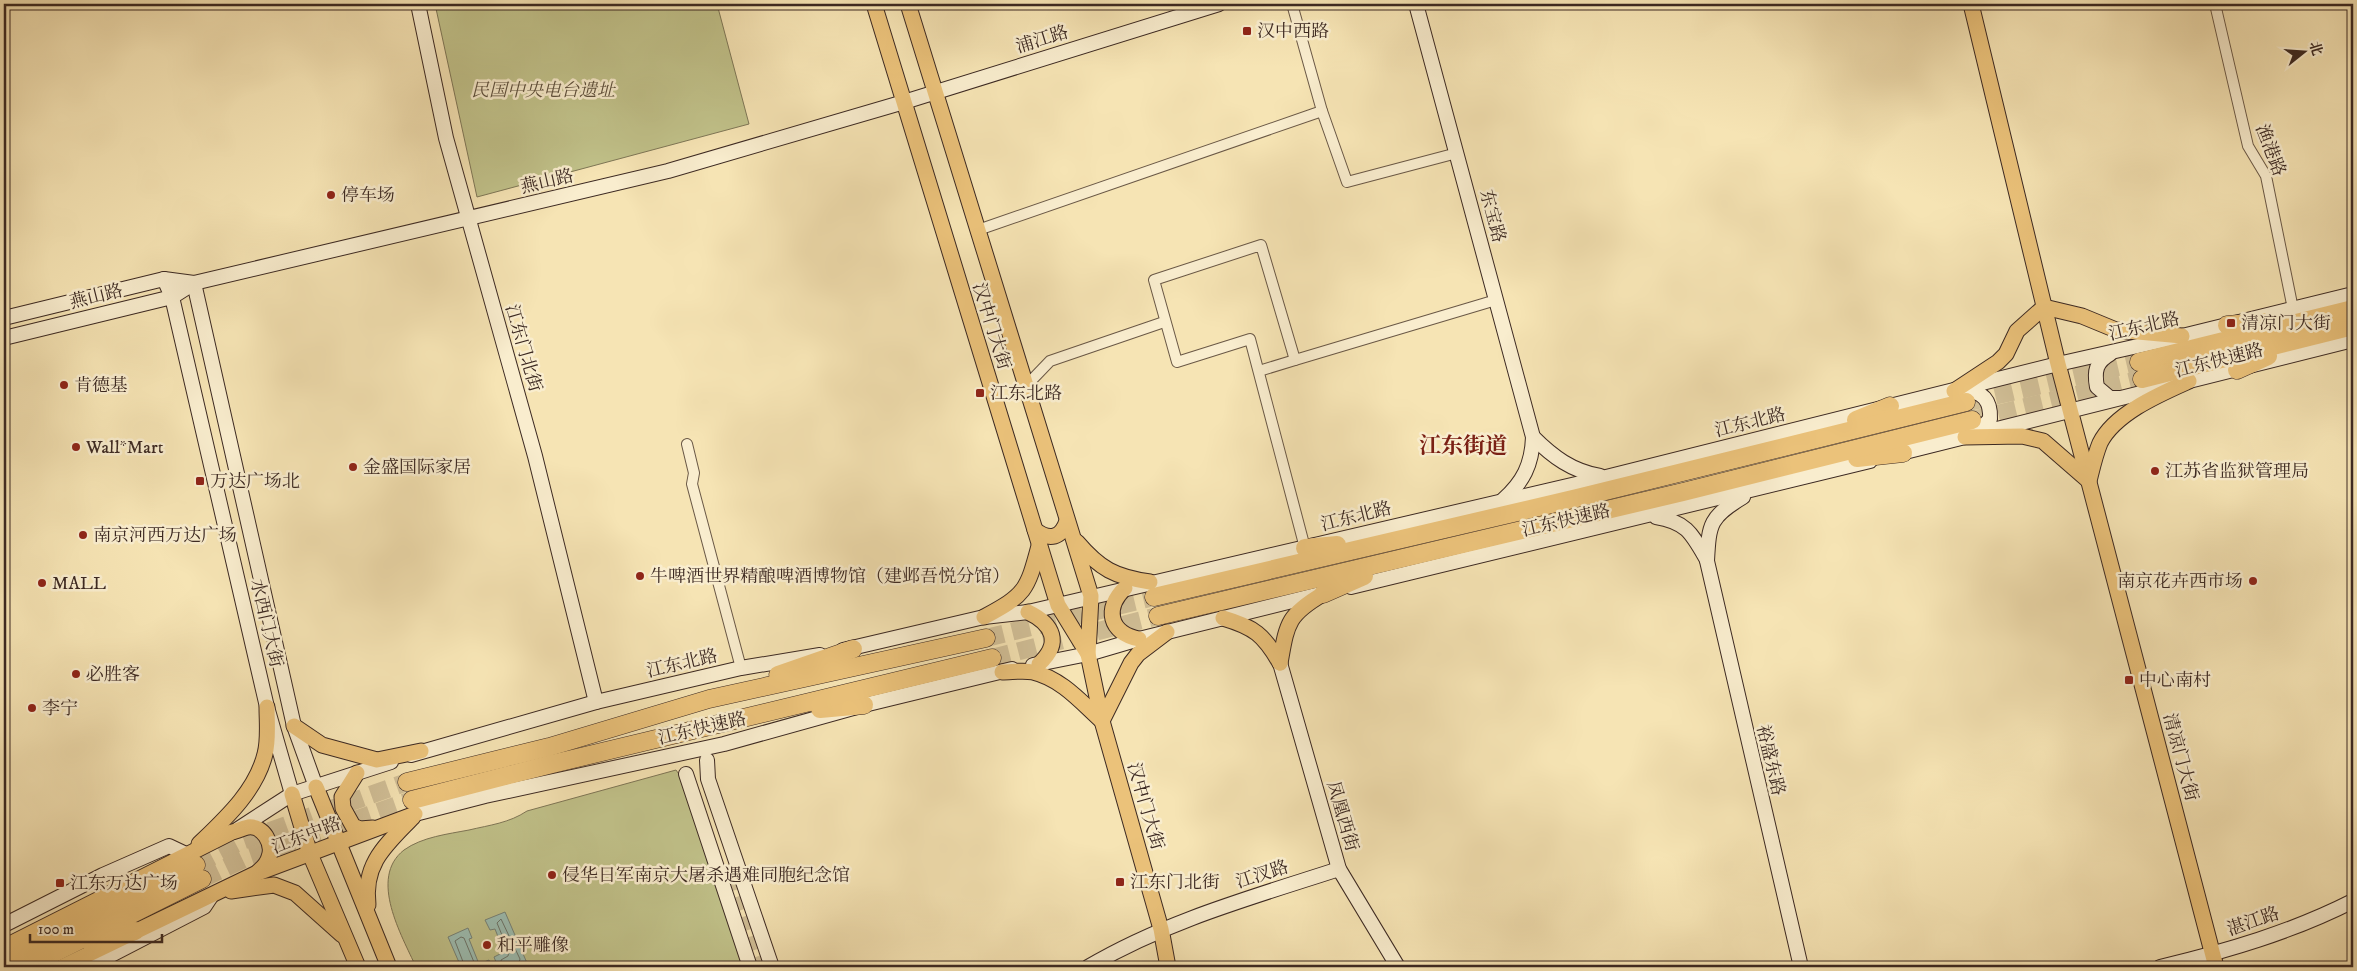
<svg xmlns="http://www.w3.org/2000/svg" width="2357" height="971" font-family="'IM FELL DW Pica','Noto Serif SC',serif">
<rect width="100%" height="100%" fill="#f6e4b4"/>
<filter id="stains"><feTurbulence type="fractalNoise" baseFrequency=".004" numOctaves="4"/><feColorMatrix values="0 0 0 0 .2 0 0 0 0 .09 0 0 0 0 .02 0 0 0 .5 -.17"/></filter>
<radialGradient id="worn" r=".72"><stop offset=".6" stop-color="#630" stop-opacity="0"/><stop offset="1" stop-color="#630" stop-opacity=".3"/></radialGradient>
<!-- green -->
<g fill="#c1c28a" stroke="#7e7656">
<polygon points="435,4 717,4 749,124 477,197"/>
<path d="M676,770L683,780L744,967H416C402,936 368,878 404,850C422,837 448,834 469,830C490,825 509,823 527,811Z"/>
</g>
<!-- water -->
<g fill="#9dbeb2" stroke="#768278">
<polygon points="505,912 527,963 517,967 498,967 494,957 504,952 495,929 490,930 485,920"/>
<polygon points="468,928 472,938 469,939 479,964 489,960 492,967 461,967 448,937"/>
</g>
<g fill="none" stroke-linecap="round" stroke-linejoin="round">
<!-- shore -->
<g stroke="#6c746a" stroke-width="1">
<polyline points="465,967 455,941 461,937 464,938 476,967"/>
<polyline points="502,967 501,960 508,956 509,952 497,923 501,919 520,959 518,967"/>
</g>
<!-- secondary-tunnel -->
<polyline stroke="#d1bf97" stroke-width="14" stroke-dasharray="14 7" stroke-linecap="butt" points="730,877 759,966"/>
<!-- highway-tunnel -->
<g stroke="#d1bf97" stroke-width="18" stroke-dasharray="18 9" stroke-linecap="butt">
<polyline points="1969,402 2139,362"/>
<polyline points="1972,420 2142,379"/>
<polyline points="986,638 1154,597"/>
<polyline points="992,658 1158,616"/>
<polyline points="196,865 239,842 407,782"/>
<polyline points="202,879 246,858 412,800"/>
</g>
<!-- street casing -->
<g stroke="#6a5846" stroke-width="12">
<g id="street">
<polyline points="2215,4 2248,146 2266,176 2293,309"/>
<polyline points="1322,111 1347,182 1457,153"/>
<polyline points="978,230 1322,111 1292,4"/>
<polyline points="1259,371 1295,360"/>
<polyline points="1026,386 1050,361 1164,322"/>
<polyline points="687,444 694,473 692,484 741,668"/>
<polyline points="1305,548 1250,339 1177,362 1154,280 1261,245 1295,360 1496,300"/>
</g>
</g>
<!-- secondary casing -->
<g stroke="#3c2922" stroke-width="16">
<g id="secondary">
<polyline points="418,4 446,138 535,456 596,702"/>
<path d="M1416,4L1533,437C1532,465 1523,482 1503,500"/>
<polyline points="164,279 172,297 267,707 292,794"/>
<polyline points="194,283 294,726 316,787"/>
<polyline points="4,318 164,279 194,283"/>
<polyline points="4,338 172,297 194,283 668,171 904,102 1219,4"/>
<path d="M2110,354C2096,362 2094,371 2097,387L2110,398H2119"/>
<path d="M1964,389C1983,392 1991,400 1990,419L1975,435"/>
<path d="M1533,437C1553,457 1572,471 1600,476"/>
<polyline points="1893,455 2353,340"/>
<path d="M1743,497C1710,517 1709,523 1707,561L1801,967"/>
<path d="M1656,517C1687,522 1692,534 1707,560"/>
<polyline points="1351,587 1870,461"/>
<polyline points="843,650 984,617 1028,612 1606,477 2058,364 2182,336 2353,294"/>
<polyline points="1280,663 1339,869 1398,967"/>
<polyline points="1033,665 1088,654 1139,639 1320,594"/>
<polyline points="411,755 596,702 741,668 820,655"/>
<polyline points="707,760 708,779 772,967"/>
<polyline points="686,774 750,967"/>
<polyline points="415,814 485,796 724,744 864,705 1012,669"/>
<polyline points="238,829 292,794 391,762"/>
<polyline points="4,925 103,875 169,846 188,855"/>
<polyline points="88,967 204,907 212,895"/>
<path d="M1088,967C1166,921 1253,897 1339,869"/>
<path d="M2160,967C2227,951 2292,932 2353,901"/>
</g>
</g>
<!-- primary casing -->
<g stroke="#3c2922" stroke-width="17">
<g id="primary">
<polyline points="874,4 1058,605 1088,654"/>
<polyline points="908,4 1091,596 1088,654 1102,721 1161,929 1168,967"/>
<polyline points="1971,4 2058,364 2216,967"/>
<polyline points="1954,391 1998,362 2006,354 2017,331 2044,307 2082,316 2116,330 2182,336"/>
<path d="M1965,437L2022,436L2043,441L2089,481C2092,469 2095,455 2100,443C2115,413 2160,394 2189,381"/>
<path d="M1035,530C1050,541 1061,538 1067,521"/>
<path d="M1077,542C1100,569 1115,577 1150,582"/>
<path d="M1125,588C1104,608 1109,633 1139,639"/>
<path d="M1028,612C1053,624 1062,643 1039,664"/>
<path d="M984,617C1025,595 1027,591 1039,546"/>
<path d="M1223,618C1254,627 1264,635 1280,663"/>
<path d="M1280,663C1287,624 1287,615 1323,594"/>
<path d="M1002,672C1012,672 1023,670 1033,672C1062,679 1081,702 1102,721L1131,663L1138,654L1167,632"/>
<polyline points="294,726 322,745 377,760 421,751"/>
<polyline points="357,773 342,797 343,808 353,826 360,829 373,828"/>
<polyline points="316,787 389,967"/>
<polyline points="292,794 310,854 358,967"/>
<path d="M199,844C225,819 256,791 265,754C269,740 267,722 267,707"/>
<polyline points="231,891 274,885 295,893 342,935"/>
<path d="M368,905C363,863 386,845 413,817"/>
<path d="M4,947L232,832C237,831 243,828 248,827C263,825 274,844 269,857C267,865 262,868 257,873"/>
<polyline points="62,967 255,874 415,814"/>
</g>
</g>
<!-- highway casing -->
<g stroke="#3c2922" stroke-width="19">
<g id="highway">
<polyline points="2227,325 2262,322"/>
<polyline points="2139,362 2353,309"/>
<polyline points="2237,370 2268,356"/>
<polyline points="2142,379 2353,326"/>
<polyline points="1856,420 1890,406"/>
<polyline points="1857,458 1903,453"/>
<polyline points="1305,548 1337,545"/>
<polyline points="1323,594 1364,576"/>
<polyline points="1154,597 1577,498 1966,402"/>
<polyline points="1158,616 1683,492 1972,420"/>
<polyline points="778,675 853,649"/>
<polyline points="820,709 864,705"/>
<polyline points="407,782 549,747 709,699 986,638"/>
<polyline points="412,800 552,764 992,658"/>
<polyline points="91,943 135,931"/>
<polyline points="4,960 196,865"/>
<polyline points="26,967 202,879"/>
</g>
</g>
<!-- street -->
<use href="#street" stroke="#f9edce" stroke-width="10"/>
<!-- secondary -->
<use href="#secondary" stroke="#f9edce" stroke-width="14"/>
<!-- primary -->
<use href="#primary" stroke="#ebc27a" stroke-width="15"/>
<!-- highway -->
<use href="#highway" stroke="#ebc27a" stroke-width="18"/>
</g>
<!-- markers -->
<g fill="#8f2418" stroke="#f9edce" stroke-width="2">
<rect x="1242" y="26" width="10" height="10" rx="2.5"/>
<circle cx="331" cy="195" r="5"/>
<rect x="2226" y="318" width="10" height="10" rx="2.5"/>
<circle cx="64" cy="385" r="5"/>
<rect x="975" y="388" width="10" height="10" rx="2.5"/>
<circle cx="76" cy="447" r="5"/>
<circle cx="353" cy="467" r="5"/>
<circle cx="2155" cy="471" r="5"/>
<rect x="195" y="476" width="10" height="10" rx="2.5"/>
<circle cx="83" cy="535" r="5"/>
<circle cx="640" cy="576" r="5"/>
<circle cx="2253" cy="581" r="5"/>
<circle cx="42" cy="583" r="5"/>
<circle cx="76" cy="674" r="5"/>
<rect x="2124" y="675" width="10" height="10" rx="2.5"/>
<circle cx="32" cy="708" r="5"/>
<circle cx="552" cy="875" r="5"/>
<rect x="1115" y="877" width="10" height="10" rx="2.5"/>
<rect x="55" y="878" width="10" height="10" rx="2.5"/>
<circle cx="487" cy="945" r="5"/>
</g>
<g text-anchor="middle" stroke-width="5" stroke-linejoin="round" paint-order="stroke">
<!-- poi labels -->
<g font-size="18" fill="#3c2922" stroke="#f9edce" text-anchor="start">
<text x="1257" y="37">汉中西路</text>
<text x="341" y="201">停车场</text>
<text x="2241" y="329">清凉门大街</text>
<text x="74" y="391">肯德基</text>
<text x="990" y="399">江东北路</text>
<text x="86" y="453">Wall*Mart</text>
<text x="363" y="473">金盛国际家居</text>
<text x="2165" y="477">江苏省监狱管理局</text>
<text x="210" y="487">万达广场北</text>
<text x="93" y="541">南京河西万达广场</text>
<text x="650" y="582">牛啤酒世界精酿啤酒博物馆（建邺吾悦分馆）</text>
<text x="2243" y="587" text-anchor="end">南京花卉西市场</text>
<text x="52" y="589">MALL</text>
<text x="86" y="680">必胜客</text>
<text x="2139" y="686">中心南村</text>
<text x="42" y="714">李宁</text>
<text x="562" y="881">侵华日军南京大屠杀遇难同胞纪念馆</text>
<text x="1130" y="888">江东门北街</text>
<text x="70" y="889">江东万达广场</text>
<text x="497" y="951">和平雕像</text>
</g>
<!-- street labels -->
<g font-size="18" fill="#3c2922" stroke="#f9edce">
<text transform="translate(1042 39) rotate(-17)" y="6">浦江路</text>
<text transform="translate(2271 150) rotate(69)" y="6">渔港路</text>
<text transform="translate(547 181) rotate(-13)" y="6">燕山路</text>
<text transform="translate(1493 216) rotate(75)" y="6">东宝路</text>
<text transform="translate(96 296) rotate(-14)" y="6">燕山路</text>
<text transform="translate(992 326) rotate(73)" y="6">汉中门大街</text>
<text transform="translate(2144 326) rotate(-13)" y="6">江东北路</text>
<text transform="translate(524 348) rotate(74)" y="6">江东门北街</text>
<text transform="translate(2219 360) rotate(-14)" y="6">江东快速路</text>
<text transform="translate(1750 422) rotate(-14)" y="6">江东北路</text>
<text transform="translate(1356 516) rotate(-14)" y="6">江东北路</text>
<text transform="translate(1566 520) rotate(-13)" y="6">江东快速路</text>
<text transform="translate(267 623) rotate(77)" y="6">水西门大街</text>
<text transform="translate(682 663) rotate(-13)" y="6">江东北路</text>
<text transform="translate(702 728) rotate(-13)" y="6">江东快速路</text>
<text transform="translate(2181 757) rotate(75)" y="6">清凉门大街</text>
<text transform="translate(1771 760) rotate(77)" y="6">裕盛东路</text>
<text transform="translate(1146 806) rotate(74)" y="6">汉中门大街</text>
<text transform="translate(1343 816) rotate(74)" y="6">凤凰西街</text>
<text transform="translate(306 835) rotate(-21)" y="6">江东中路</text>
<text transform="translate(1262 874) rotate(-18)" y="6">江汊路</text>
<text transform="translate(2253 921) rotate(-19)" y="6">湛江路</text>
</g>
<!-- park labels -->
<g font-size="18" font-style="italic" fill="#5d4f3c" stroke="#f9edce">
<text x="543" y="96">民国中央电台遗址</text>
</g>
<!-- district labels -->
<g font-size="22" font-weight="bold" fill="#7a1f14" stroke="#f9edce">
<text x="1463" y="453">江东街道</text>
</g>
</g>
<!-- margin -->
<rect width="2357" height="971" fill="none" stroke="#f6e4b4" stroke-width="20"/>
<rect x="5" y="5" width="2347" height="961" fill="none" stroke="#3c2922" stroke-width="2.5"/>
<rect x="10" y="10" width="2337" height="951" fill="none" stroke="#3c2922"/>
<!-- north arrow -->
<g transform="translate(2304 52) rotate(73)" stroke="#f9edce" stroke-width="4" paint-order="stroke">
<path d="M0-4L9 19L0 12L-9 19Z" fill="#3c2922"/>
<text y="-8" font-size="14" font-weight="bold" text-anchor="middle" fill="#3c2922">北</text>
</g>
<!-- scale -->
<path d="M30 934v8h132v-8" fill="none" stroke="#3c2922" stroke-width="2.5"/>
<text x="38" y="934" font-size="15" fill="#3c2922" stroke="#f9edce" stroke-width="4" paint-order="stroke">100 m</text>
<rect width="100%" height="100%" filter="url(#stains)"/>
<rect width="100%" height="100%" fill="url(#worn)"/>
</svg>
